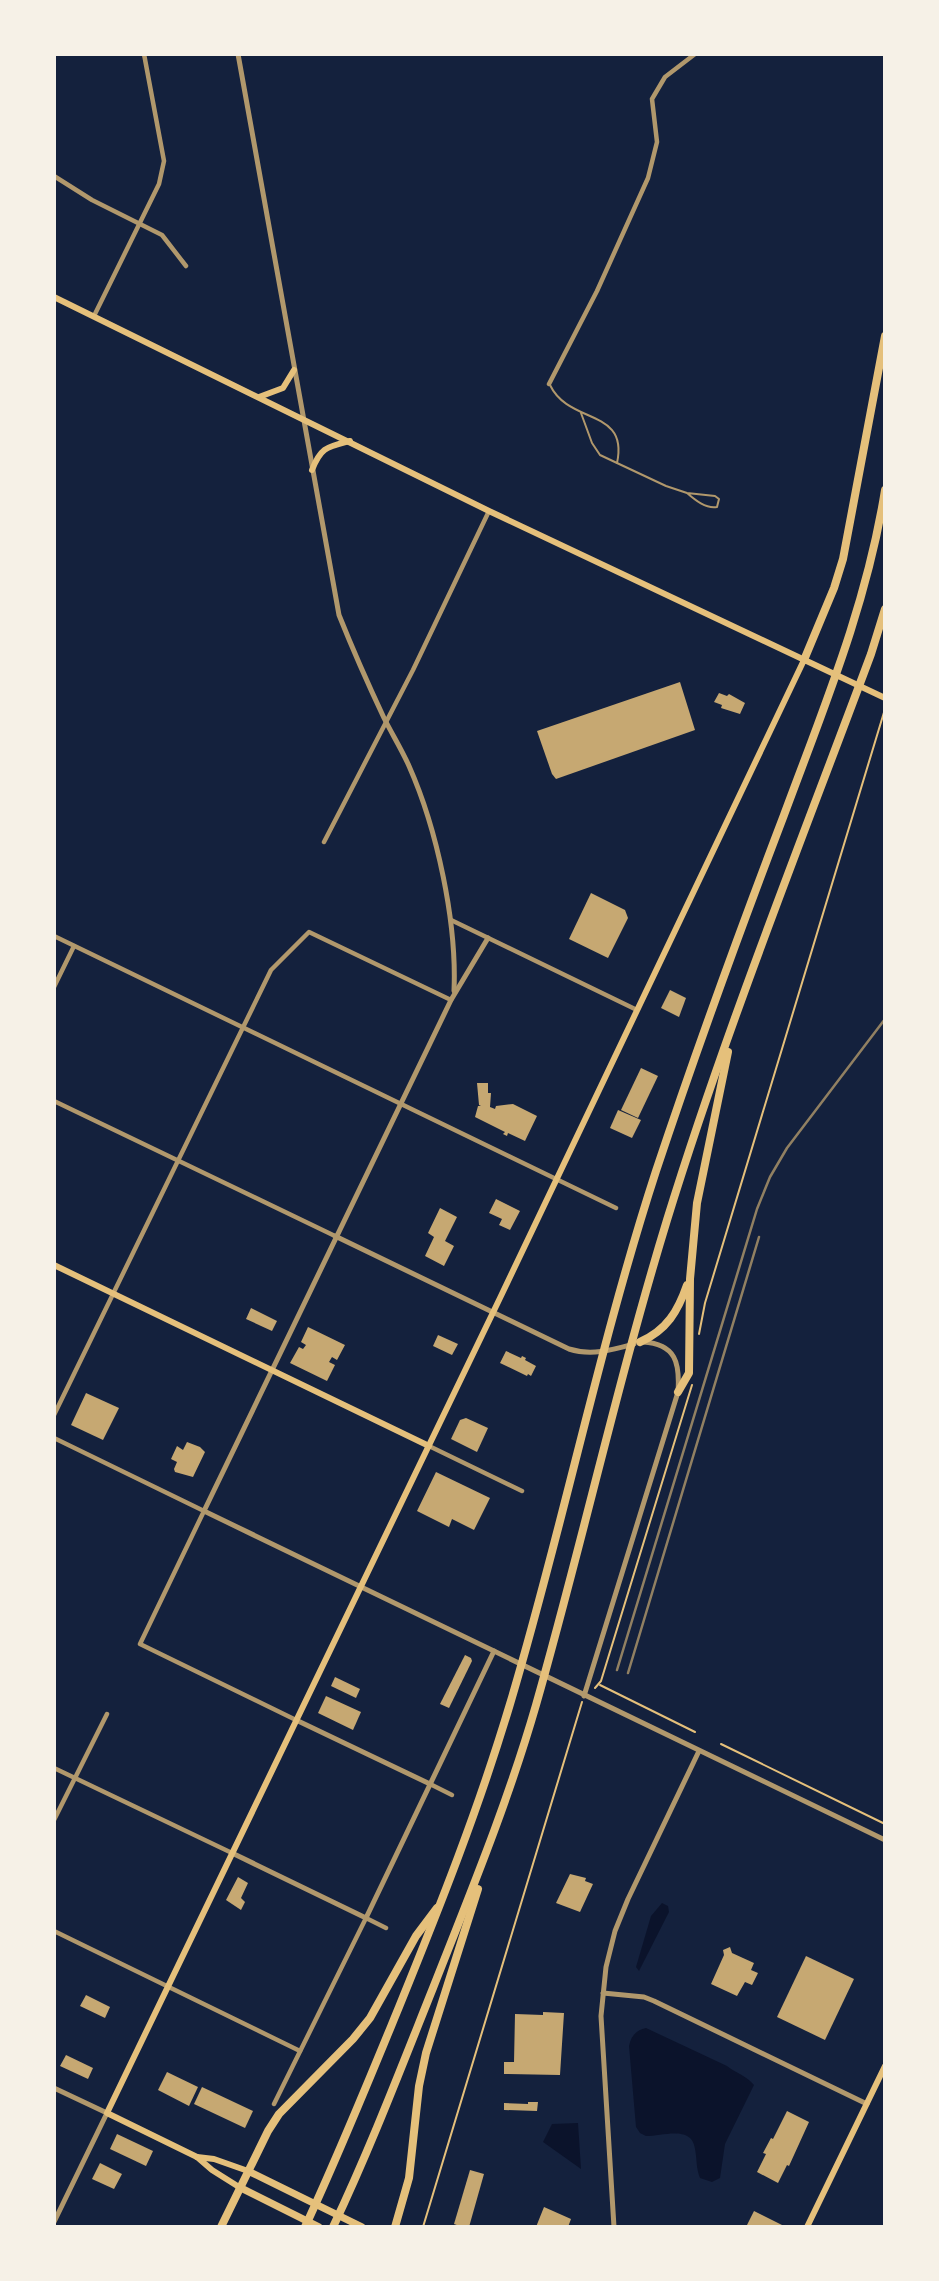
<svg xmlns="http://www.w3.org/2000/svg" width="939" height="2281" font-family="'Noto Sans',sans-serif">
<rect width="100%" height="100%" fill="#14213d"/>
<!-- water -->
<g fill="#0b132b">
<polygon points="662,1903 668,1906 669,1912 639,1971 636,1967 651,1916"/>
<path d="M646,2028L727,2066C736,2073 747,2076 754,2085L725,2144L720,2178L712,2182L700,2178C696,2169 697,2159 695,2149C692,2125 663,2136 646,2136L640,2133L636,2127L629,2046C631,2036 636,2030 646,2028Z"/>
<polygon points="578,2123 581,2169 543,2142 552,2124"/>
</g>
<!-- building -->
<g fill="#c6a872">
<polygon points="680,682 695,730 556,779 552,774 537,731"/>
<polygon points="719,693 727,696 729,694 745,703 740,714 721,708 722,705 714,702"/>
<polygon points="591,893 625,910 628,918 608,958 569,939"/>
<polygon points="670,990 686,998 679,1017 661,1008"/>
<polygon points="641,1068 658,1076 638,1118 621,1110"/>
<polygon points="477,1083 488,1083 488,1093 491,1093 490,1107 495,1109 496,1106 513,1104 537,1116 525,1141 508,1133 507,1136 503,1134 505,1132 475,1117 478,1106 481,1106 479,1105"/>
<polygon points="618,1110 641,1120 632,1138 610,1128"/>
<polygon points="496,1199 520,1211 510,1230 499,1225 502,1219 489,1213"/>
<polygon points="440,1208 457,1217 445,1241 454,1246 444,1266 425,1256 434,1237 428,1233"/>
<polygon points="251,1308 277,1321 272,1331 246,1319"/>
<polygon points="308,1327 345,1345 337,1360 332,1357 329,1362 335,1365 327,1381 290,1363 299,1347 303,1349 306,1345 301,1342"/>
<polygon points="438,1335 458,1344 452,1355 433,1346"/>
<polygon points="506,1351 521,1358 522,1356 526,1358 525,1360 536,1366 531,1376 528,1374 527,1376 500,1363"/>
<polygon points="86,1393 119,1408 103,1440 71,1425"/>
<polygon points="466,1418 488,1428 477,1452 451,1439 460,1420"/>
<polygon points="187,1442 200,1447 205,1452 193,1477 175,1472 174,1469 177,1462 171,1459 177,1446 183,1450"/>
<polygon points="436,1472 490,1498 474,1530 452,1519 449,1527 417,1511"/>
<polygon points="465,1655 471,1658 472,1661 449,1708 440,1704"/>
<polygon points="335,1677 360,1689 356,1698 331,1686"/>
<polygon points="326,1696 361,1712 353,1730 318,1713"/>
<polygon points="570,1874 586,1878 585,1881 593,1884 580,1912 556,1903"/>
<polygon points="238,1877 248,1883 241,1898 245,1902 241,1910 226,1900"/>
<polygon points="730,1947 732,1953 754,1963 751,1970 758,1973 752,1985 745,1982 737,1996 711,1984 724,1955 723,1950"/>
<polygon points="806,1956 854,1979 825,2040 777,2017"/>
<polygon points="86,1995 110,2007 105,2018 80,2006"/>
<polygon points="543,2012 564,2013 560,2075 504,2074 504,2062 514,2062 515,2014 543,2015"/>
<polygon points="66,2055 93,2068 88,2079 60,2066"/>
<polygon points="167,2072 198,2087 189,2106 158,2090"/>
<polygon points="202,2087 253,2111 245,2128 194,2104"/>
<polygon points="528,2102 538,2102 537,2111 504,2110 504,2103 528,2104"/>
<polygon points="787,2111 809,2122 789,2166 787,2165 778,2183 757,2172 766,2154 763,2153 771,2138 773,2139"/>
<polygon points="117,2134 153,2151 146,2166 110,2149"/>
<polygon points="100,2163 122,2174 114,2189 92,2179"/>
<polygon points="470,2170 484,2174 469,2227 462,2227 454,2224"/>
<polygon points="544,2207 571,2219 568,2227 536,2227"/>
<polygon points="754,2211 786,2227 747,2225"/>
</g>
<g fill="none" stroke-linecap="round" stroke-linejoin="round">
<!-- path -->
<g stroke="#e5c07b" stroke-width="2">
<polyline points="699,1334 705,1303 885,709"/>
<polyline points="600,1685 695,1732"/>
<polyline points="595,1688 601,1681 692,1385"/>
<polyline points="721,1744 885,1824"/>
<polyline points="423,2227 582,1702"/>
</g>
<!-- service -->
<g stroke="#b1986c" stroke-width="2">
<path d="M550,385C569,425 629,408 617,463L600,455L592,443L581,413"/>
<path d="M617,463L666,486L687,493L715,496L719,499L717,507C706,509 695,500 687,493"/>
</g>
<!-- minor -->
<g stroke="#b1986c" stroke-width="4.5">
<polyline points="54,176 92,200 162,235 186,266"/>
<polyline points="94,316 159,184 164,161 144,54"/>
<polyline points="549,384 597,291 648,178 657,142 652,99 665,77 695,54"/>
<polyline points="324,842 413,670 489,511"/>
<polyline points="451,920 637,1010"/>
<polyline points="54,936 616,1208"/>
<polyline points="54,987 74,946"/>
<polyline points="54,1101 335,1236"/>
<polyline points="54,1415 271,970 309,932 451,1000"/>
<polyline points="54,1438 204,1511 140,1644 296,1720"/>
<polyline points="429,1446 522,1491"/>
<polyline points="54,1768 232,1853"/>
<polyline points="430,1784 452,1795"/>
<polyline points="54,1820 107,1714"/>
<polyline points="54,1931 300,2051"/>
<polyline points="274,2104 366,1918 386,1928"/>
</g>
<!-- tertiary -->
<g stroke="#b1986c" stroke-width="5">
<path d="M238,54L339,615C353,650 368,684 384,718C392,734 402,750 409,766C437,829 457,922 454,991"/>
<polyline points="488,938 451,1000 204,1511 885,1840"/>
<path d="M335,1236L569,1349C591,1356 612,1350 634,1344"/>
<path d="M584,1696L678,1392C680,1363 676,1344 643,1342"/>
<polyline points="296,1720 430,1784"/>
<polyline points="232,1853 366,1918 494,1651"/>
<polyline points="603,1993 644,1997 654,2001 867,2104"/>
<polyline points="54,2088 107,2113 54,2222"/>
<polyline points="614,2227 601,2016 606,1967 615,1931 628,1899 699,1751"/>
</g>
<!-- secondary -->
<g stroke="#e5c07b" stroke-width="6">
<polyline points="54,297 489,511 885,698"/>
<polyline points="259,397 283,388 294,370"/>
<path d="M312,470C321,447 327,447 350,441"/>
<polyline points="54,1265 429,1446"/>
<polyline points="197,2157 214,2159 248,2171"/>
<polyline points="239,2187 212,2170 197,2157 107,2113 500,1298 804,660"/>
<polyline points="807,2227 885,2066"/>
</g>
<!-- trunk -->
<g stroke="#e5c07b" stroke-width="7">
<polyline points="248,2171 362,2227"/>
<polyline points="239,2187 319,2227"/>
</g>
<!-- motorway -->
<g stroke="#e5c07b" stroke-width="8">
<polyline points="804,660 834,588 843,559 885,336"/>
<path d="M640,1342C667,1330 678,1311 687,1285"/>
<polyline points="678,1392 689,1373 690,1279 697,1203 728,1052"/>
<polyline points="221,2227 268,2131 279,2114 353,2039 370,2018 416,1936 437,1908"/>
<path d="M305,2227C339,2154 369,2080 399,2007C440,1906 479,1808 510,1704C563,1527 599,1346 656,1171C696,1051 739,933 784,815C824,707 867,604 885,490"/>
<path d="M333,2227C370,2149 401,2068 433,1988C470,1894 508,1802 536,1705C582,1544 618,1380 667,1220C726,1029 801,842 871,654L885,609"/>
<polyline points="395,2227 409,2178 419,2086 426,2053 478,1889"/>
</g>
<!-- rail -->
<g stroke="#918062" stroke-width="2.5">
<polyline points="617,1670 757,1209 770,1177 787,1148 885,1019"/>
<polyline points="628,1673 759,1237"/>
</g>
</g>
<!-- border -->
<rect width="939" height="2281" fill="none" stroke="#f6f1e7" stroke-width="112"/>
</svg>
